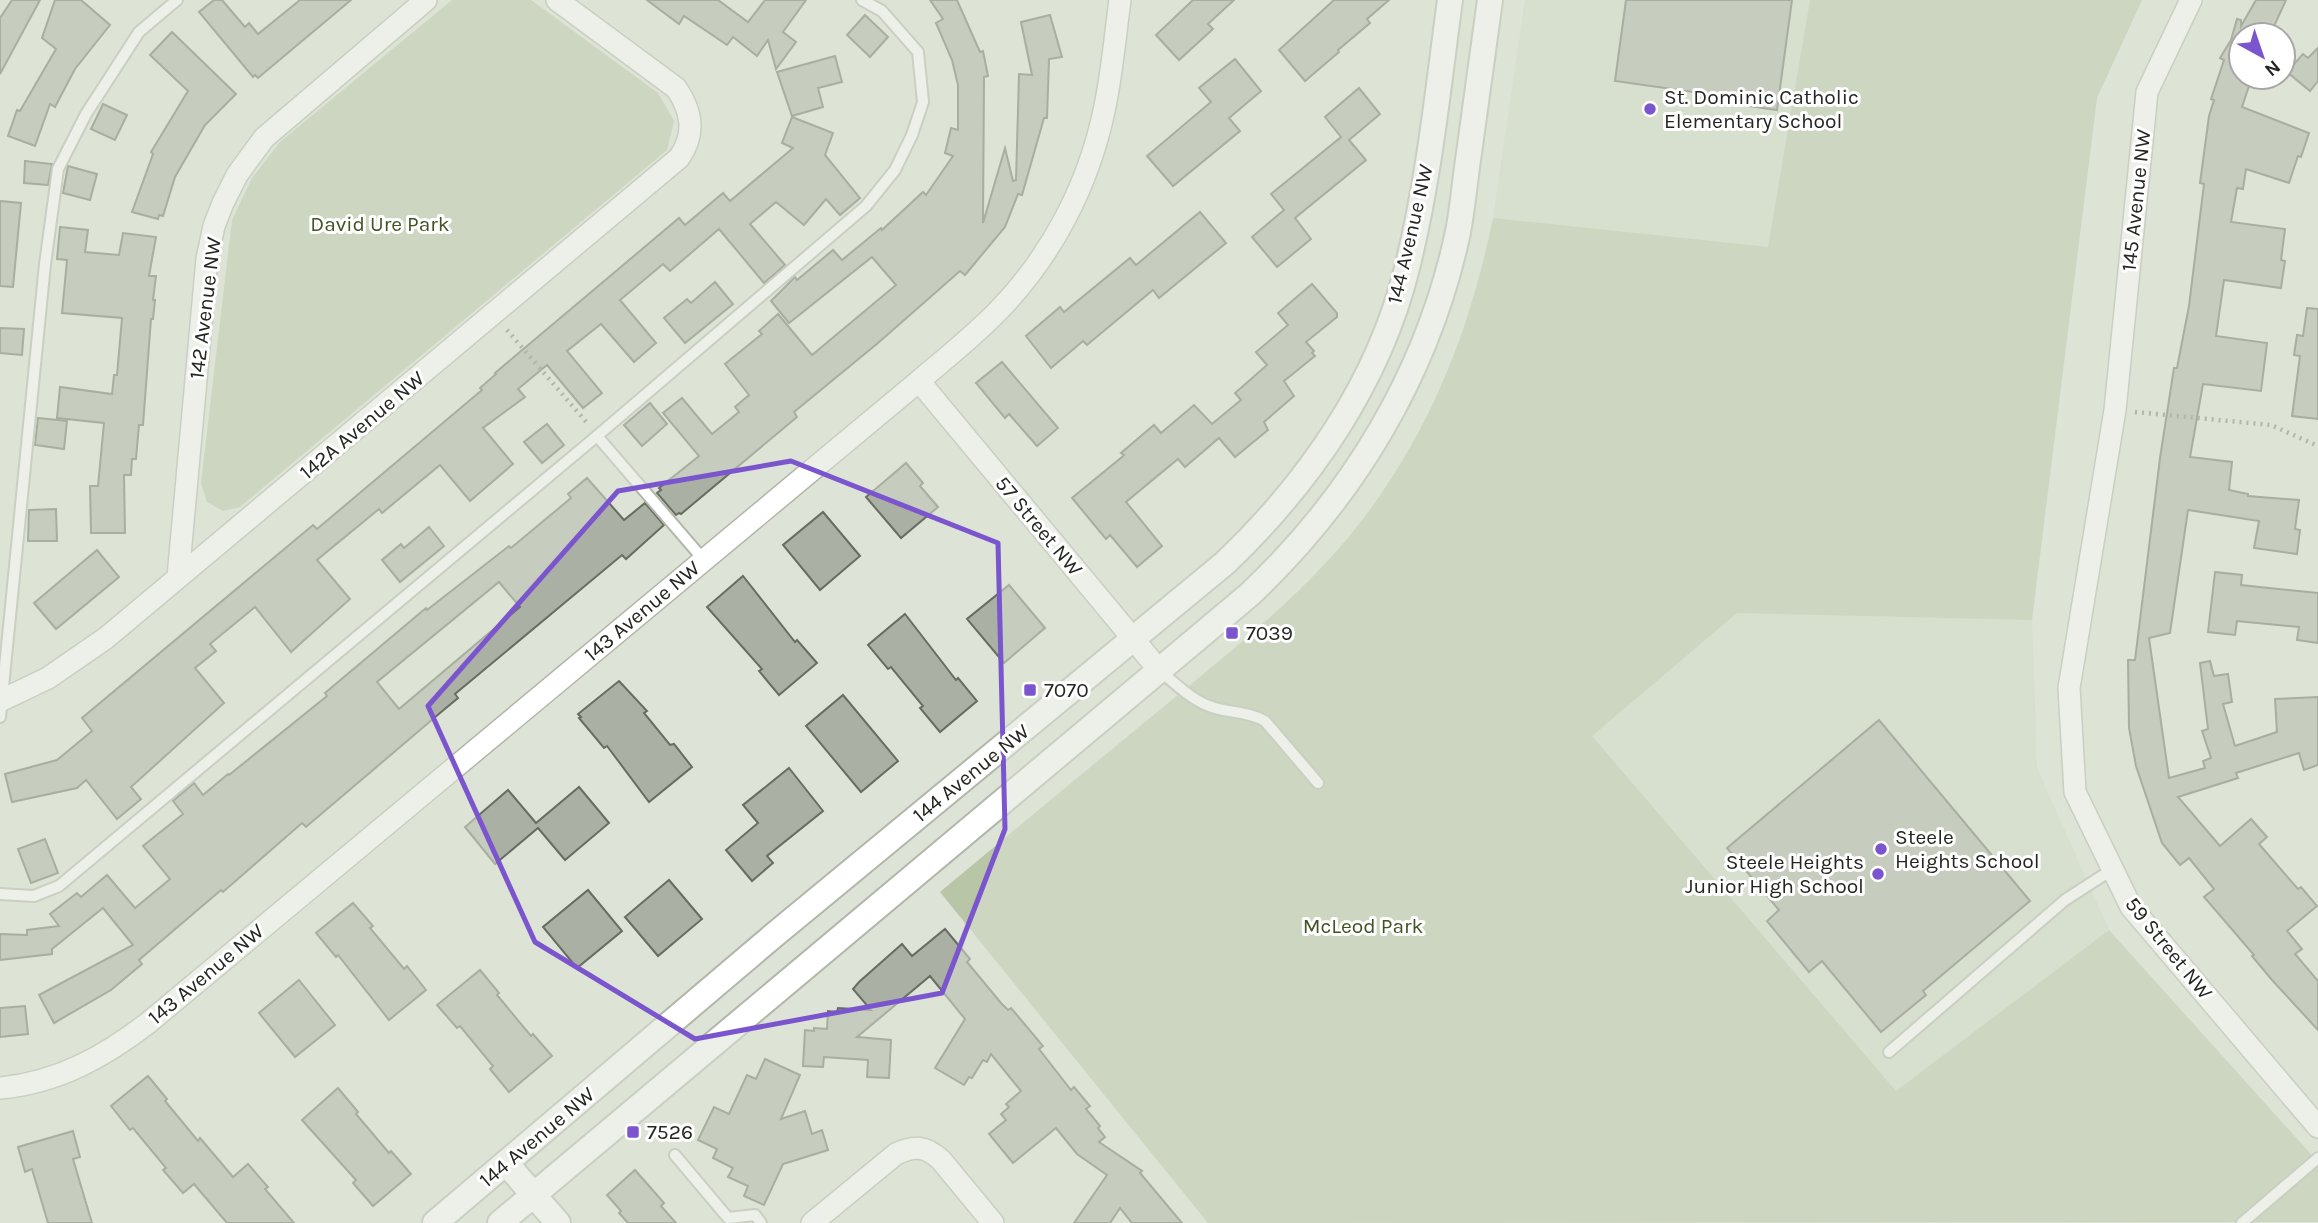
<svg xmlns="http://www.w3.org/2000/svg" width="2318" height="1223" font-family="Karla,sans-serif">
<rect width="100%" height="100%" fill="#dde3d6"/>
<!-- built -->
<g fill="#d0d9c6">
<polygon points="1525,0 1810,0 1769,248 1493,218"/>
<polygon points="1737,613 2032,620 2037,768 2109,930 1896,1091 1591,736"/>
</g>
<!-- green -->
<g fill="#b8c5a6">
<polygon points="452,0 531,0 658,93 674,121 667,150 240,507 223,511 207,502 201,483 232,220 252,178 280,142"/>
<path d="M1810,0H2142L2097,98L2032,620L1737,613L1592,736L1896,1091L2109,930L2318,1162V1222L1208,1223L940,892C1018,827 1095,763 1173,699C1245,639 1319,582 1374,504C1437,415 1471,324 1493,218L1768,247Z"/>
</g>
<!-- building -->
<g fill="#aab0a3" stroke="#686d61" stroke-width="2" fill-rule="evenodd">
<polygon points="12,0 40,0 0,74 0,18"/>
<polygon points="55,0 81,0 110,25 75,69 55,107 50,104 35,146 8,136 17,110 20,111 56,49 42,38"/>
<polygon points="214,0 222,0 245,27 249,23 258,34 300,0 351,0 258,78 255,75 253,77 199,12"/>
<polygon points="647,0 718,0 748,22 765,0 806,0 783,32 796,42 776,69 768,40 757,56 733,37 727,45 684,16 679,24"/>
<polygon points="930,0 957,0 980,52 983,51 988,76 984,77 983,223 1005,148 1013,181 1016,180 1019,74 1032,75 1021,22 1050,15 1062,57 1049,59 1047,118 1044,118 1022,195 1018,194 1005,227 965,275 960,271 878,343 794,412 797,417 681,514 679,513 676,515 657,493 661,490 659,488 699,456 663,413 682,398 712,434 739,412 735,407 749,395 725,364 762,334 759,331 778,314 812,355 896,285 872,257 789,323 771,301 795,277 797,280 833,250 842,260 881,228 882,230 923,192 926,195 953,156 945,153 951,128 958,130 958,85 952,60 936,23 943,19"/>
<polygon points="1193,0 1234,0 1208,24 1213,29 1179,60 1156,35"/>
<polygon points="1334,0 1389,0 1367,19 1370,23 1338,50 1339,52 1305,81 1279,50"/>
<polygon points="1626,0 1792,0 1777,110 1728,103 1729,97 1615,81"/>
<polygon points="2256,0 2286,0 2270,35 2241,35 2241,81 2250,83 2242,107 2309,133 2301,157 2298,156 2289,183 2246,169 2243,189 2237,188 2231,222 2285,229 2281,260 2285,261 2281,288 2224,280 2216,336 2267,343 2261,391 2203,384 2190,457 2232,462 2229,490 2248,494 2248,496 2299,500 2295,529 2300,530 2297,554 2254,548 2259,521 2188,510 2170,633 2149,638 2169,778 2205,768 2203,761 2211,758 2202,731 2208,729 2200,663 2210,661 2214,676 2228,674 2232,702 2223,704 2235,746 2277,732 2275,699 2318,697 2318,765 2304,770 2299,753 2236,773 2238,778 2178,797 2220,846 2251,819 2267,837 2259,844 2298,889 2301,887 2317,906 2287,931 2302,949 2295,954 2318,981 2318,1030 2272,980 2252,956 2254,955 2204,897 2214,889 2189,858 2180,865 2162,843 2136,766 2129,728 2128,660 2135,660 2160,458 2174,368 2177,368 2189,306 2204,184 2200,183 2209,116 2214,100 2211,99 2224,60 2220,58 2231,40 2237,19 2241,20 2241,26"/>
<polygon points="865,15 888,37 870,57 847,35"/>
<polygon points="172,32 236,94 205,125 175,177 163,216 159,215 158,219 132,212 153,154 151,152 188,91 150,55"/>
<polygon points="2318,48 2318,81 2310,91 2287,72 2303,54 2308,58"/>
<polygon points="835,56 842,82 818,88 823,107 792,116 777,72"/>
<polygon points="1235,59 1261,91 1229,118 1240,131 1173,186 1147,156 1211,102 1199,88"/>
<polygon points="1359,88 1380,114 1349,140 1366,160 1295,218 1311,239 1277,267 1252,237 1284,210 1271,194 1341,137 1325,117"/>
<polygon points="103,104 127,115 115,140 91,129"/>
<polygon points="792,117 833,133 825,155 860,198 840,215 826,199 804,225 776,202 750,224 785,265 764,283 719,229 670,271 663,264 620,300 656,343 634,362 601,324 567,351 602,393 583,408 547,365 518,389 525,397 483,428 513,464 470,501 440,465 382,513 379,509 317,560 350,599 291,652 255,607 210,644 216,651 195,668 224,703 131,787 141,799 117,819 86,780 77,788 12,802 5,774 57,760 92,731 82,718 313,525 317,529 482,390 480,388 496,374 495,373 679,218 685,225 723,193 730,201 793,148 782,143"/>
<polygon points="25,161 52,164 48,185 24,183"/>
<polygon points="68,166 97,174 90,200 63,193"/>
<polygon points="0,201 21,203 13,287 0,286"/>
<polygon points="1200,212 1226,243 1159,298 1153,290 1087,345 1083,341 1051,368 1026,336 1060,307 1064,312 1130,258 1136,265"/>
<polygon points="60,227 88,230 85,252 119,255 123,233 156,237 149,276 156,276 153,300 155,300 153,319 151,319 143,425 139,425 136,459 132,459 131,475 124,475 125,533 91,533 90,486 98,486 104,423 57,418 60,387 112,394 114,375 117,375 122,318 62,313 67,260 57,259"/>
<polygon points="715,282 733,304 685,343 664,318 687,299 691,303"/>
<polygon points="1312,284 1337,313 1337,317 1306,342 1314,351 1312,353 1315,356 1284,381 1294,396 1264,422 1268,430 1235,457 1219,438 1185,467 1178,459 1126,502 1162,546 1137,567 1110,535 1106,539 1072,498 1122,457 1124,455 1121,453 1154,425 1161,433 1194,405 1212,424 1241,400 1235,393 1267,365 1256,352 1288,325 1278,313"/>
<polygon points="2307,308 2318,309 2318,419 2292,416 2300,356 2294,355 2297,335 2303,336"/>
<polygon points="0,328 24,329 22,355 0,353"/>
<polygon points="1002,362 1058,428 1037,446 1009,414 1005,418 976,383"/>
<polygon points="650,403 667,424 642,446 624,425"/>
<polygon points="38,418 67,421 64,449 35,445"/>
<polygon points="547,424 564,445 542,463 524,442"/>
<polygon points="906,463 923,483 920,486 938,507 901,538 866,497"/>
<path d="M587,478L624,520L645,503L664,525L626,559L622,555L455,694L458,698L440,713L306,827L302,823L223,892L221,890L139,960L142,964L111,990L54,1023L39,995L133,945L103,908L52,949V954L0,960V934L27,935V930L59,926L50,914L77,893L81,897L107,875L135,908L170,879L143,846L183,814L173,801L194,783L203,795L228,774L229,775L327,696L325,693L426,608L427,610L509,546L511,548L571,498L568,494ZM499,582L520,607L399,709L377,682Z"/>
<polygon points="56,509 57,541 28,541 29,510"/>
<polygon points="823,512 860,556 820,590 783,545"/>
<polygon points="429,527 444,546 400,582 382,560 401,544 404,548"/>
<polygon points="97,550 119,577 56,629 34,603"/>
<polygon points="2215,572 2242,575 2241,585 2318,593 2318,643 2297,640 2299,627 2237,621 2235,635 2208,632"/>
<polygon points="743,576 795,642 797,640 817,663 779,695 759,671 762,669 707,607"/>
<polygon points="1009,585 1045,628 1004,663 967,619"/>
<polygon points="905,614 956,680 958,678 977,701 940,732 920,708 923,706 891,667 888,669 868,645"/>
<polygon points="619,681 647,711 644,713 670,745 674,744 692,767 649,802 607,746 604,748 579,718 581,717 578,714"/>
<polygon points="843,695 898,761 861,792 806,726"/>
<polygon points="1879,720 2030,901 1923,991 1926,995 1881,1032 1822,961 1809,972 1767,921 1779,910 1727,848"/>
<polygon points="789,768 823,811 767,856 773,863 752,881 726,850 758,823 743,805"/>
<polygon points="579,787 609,823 565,860 538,828 495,864 465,827 508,790 536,823"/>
<polygon points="45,839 58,873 31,883 18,849"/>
<polygon points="669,880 702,919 658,956 625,917"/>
<polygon points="588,890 622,931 577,968 543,927"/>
<polygon points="353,903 373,926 370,928 404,969 407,966 426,990 389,1020 338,955 336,957 316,933"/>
<polygon points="945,929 970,959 967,962 1001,1003 1008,1010 1011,1008 1043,1046 1039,1049 1071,1090 1074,1087 1090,1106 1086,1109 1100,1126 1098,1128 1105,1137 1099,1142 1142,1171 1140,1173 1182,1223 1132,1223 1120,1208 1110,1223 1074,1223 1107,1175 1077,1154 1056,1128 1013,1163 989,1134 1006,1120 1001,1114 1009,1107 1006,1104 1021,1091 991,1054 987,1062 983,1060 972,1078 969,1077 964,1085 935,1068 965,1019 930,976 857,1037 891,1040 889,1078 867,1077 868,1060 824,1057 823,1067 803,1066 805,1030 814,1031 814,1028 827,1029 828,1011 837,1012 838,1008 871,1010 853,989 859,982 902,944 912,956"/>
<polygon points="480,970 499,993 497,995 531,1036 533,1034 552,1056 509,1092 490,1069 493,1066 460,1026 457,1028 437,1005"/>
<polygon points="299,980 335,1025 295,1057 259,1013"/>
<polygon points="25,1006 28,1034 0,1037 0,1008"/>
<polygon points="765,1059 800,1075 781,1119 805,1111 812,1134 822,1130 828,1150 783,1164 764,1205 744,1196 748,1186 728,1177 733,1168 713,1158 717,1149 698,1140 714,1107 729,1114 747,1075 756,1079"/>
<polygon points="148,1076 167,1099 165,1101 198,1141 200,1138 233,1177 248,1164 268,1187 265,1189 294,1223 227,1223 194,1184 183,1193 163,1170 166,1168 133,1128 130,1130 111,1106"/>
<polygon points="338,1088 358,1112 356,1114 389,1153 391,1151 411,1174 373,1206 353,1183 356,1180 302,1120"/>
<polygon points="73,1131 80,1157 73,1159 92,1223 48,1223 32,1169 25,1172 18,1147"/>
<polygon points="635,1170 664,1203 661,1206 676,1223 628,1223 619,1213 621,1211 607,1195"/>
</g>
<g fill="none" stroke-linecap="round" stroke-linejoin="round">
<!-- service casing -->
<g stroke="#b1b7aa" stroke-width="14">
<g id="service">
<polyline points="597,436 703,559"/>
<path d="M1159,670C1176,684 1193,702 1215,708C1232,713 1250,712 1265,721L1318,783"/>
<polyline points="0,717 45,264 58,169 86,114 139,32 177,0"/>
<polyline points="0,894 34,896 59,886 597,436 866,206 895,170 912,135 923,102 918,52 882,11 862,0"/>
<polyline points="1889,1052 2065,900 2113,869"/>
<polyline points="675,1155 728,1218 755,1215 761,1223"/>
<polyline points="2242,1223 2318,1158"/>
</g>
</g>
<!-- minor casing -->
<g stroke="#b1b7aa" stroke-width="24">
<g id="minor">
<polyline points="2191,0 2147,92 2115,410 2069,688 2075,792 2131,907 2318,1127"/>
<polyline points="919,381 1159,670"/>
<polyline points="178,577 207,259 214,226 223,203 237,175 264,138 426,0"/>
<path d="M0,701L48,678L106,638L679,158C696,134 692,111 676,88L557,0"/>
<path d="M0,1088C57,1083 104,1057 148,1023L919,381C946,358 974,336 999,310C1052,255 1088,186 1104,111C1112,74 1115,37 1120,0"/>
<path d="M812,1223L896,1154C914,1145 926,1146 941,1160L993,1223"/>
</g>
</g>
<!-- tertiary casing -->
<g stroke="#b1b7aa" stroke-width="28">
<g id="tertiary">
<polyline points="506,1163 558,1223"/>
<path d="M435,1223L773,936L1225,563C1309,483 1379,382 1407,268C1429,180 1438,89 1450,0"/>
<path d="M500,1223L1249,595C1353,497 1428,373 1458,232C1463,206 1465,179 1469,153C1476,102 1483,51 1490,0"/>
</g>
</g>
<!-- path -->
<g stroke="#7d8178" stroke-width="4.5" stroke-dasharray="2 5" stroke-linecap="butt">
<polyline points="507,330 588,424"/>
<polyline points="2135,412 2271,425 2318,446"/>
</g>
<!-- service -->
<use href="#service" stroke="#fff" stroke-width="10"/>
<!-- minor -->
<use href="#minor" stroke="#fff" stroke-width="21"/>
<!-- tertiary -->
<use href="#tertiary" stroke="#fff" stroke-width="24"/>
</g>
<!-- marked area -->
<path d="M0 0H2318V1223H0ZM791,461L998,543L1005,829L942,993L695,1039L535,942L428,706L618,491Z" fill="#dde3d6" fill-opacity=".55" fill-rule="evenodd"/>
<path fill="none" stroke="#7b55ce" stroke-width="5" stroke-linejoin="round" d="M791,461L998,543L1005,829L942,993L695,1039L535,942L428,706L618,491Z"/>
<!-- markers -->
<g fill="#7b55ce" stroke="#fff" stroke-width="2.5">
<circle cx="1650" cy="109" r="7"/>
<rect x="1225" y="626" width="14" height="14" rx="3.5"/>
<rect x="1023" y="683" width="14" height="14" rx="3.5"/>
<circle cx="1881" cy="849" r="7"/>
<circle cx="1878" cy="874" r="7"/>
<rect x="626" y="1125" width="14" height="14" rx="3.5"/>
</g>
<g text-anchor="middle" stroke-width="6" stroke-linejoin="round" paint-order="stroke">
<!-- poi labels -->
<g font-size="21" fill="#242621" stroke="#fff" text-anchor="start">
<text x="1664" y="104">St. Dominic Catholic<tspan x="1664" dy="24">Elementary School</tspan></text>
<text x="1246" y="640">7039</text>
<text x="1044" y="697">7070</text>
<text x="1895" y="844">Steele<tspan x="1895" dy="24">Heights School</tspan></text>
<text x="1864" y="869" text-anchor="end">Steele Heights<tspan x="1864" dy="24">Junior High School</tspan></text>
<text x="647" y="1139">7526</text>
</g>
<!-- street labels -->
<g font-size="21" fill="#242621" stroke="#fff">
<text transform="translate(2136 200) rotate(-84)" y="7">145 Avenue NW</text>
<text transform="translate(1410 234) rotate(-77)" y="7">144 Avenue NW</text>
<text transform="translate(205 308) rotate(-83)" y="7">142 Avenue NW</text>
<text transform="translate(362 425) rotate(-40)" y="7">142A Avenue NW</text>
<text transform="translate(1039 526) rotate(50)" y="7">57 Street NW</text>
<text transform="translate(642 611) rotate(-40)" y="7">143 Avenue NW</text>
<text transform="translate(971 773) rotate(-39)" y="7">144 Avenue NW</text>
<text transform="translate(2169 948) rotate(51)" y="7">59 Street NW</text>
<text transform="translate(206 974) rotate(-40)" y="7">143 Avenue NW</text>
<text transform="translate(537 1137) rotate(-40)" y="7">144 Avenue NW</text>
</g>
<!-- park labels -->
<g font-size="21" fill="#415321" stroke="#fff">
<text x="380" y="231">David Ure Park</text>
<text x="1363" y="933">McLeod Park</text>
</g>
</g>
<!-- north arrow -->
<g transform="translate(2262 56) rotate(140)"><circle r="33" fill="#ffffff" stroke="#a7a8a6" stroke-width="2"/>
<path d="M0-5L12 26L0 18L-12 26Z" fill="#7b55ce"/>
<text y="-10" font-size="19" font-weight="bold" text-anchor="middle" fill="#242621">N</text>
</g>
</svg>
